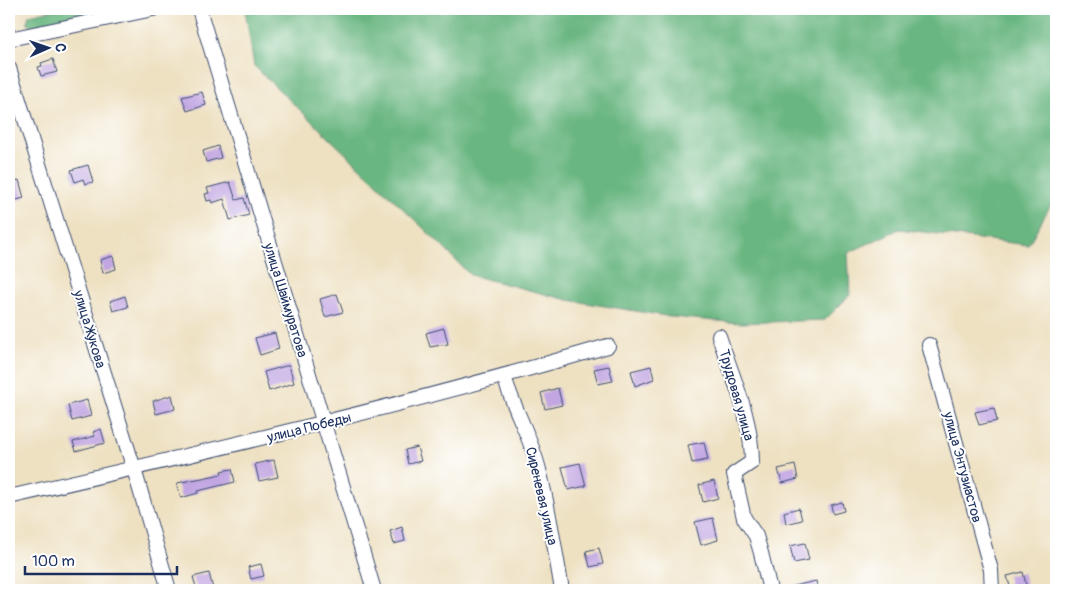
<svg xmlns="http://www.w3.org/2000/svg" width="1065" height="599" font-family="Pangolin,sans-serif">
<rect width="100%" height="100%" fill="#fff"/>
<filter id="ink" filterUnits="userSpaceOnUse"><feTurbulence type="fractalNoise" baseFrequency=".02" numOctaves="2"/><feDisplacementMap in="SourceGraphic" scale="10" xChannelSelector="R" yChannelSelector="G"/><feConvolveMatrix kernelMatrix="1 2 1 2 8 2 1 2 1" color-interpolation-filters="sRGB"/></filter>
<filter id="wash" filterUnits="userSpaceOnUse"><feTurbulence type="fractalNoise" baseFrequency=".0096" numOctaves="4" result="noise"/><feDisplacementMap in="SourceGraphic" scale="20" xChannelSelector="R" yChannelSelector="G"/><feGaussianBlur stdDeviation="1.12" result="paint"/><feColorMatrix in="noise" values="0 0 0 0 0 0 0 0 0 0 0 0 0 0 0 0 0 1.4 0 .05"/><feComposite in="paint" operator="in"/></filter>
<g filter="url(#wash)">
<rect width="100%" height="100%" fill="#eee1c2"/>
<!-- forest -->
<g fill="#69b680" stroke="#42726f">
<polygon points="56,9 128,9 31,27 27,22 29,15"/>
<polygon points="245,9 1056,9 1056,196 1028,245 899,229 848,253 850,295 825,320 740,323 672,317 568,300 470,275 441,245 254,66"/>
</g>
<g id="blocks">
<!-- building -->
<g fill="#c1a6e2">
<polygon points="53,59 57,72 41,76 38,67 42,66 41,63"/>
<polygon points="202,92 206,105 187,111 182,97"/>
<polygon points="218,146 221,158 206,162 203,151"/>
<polygon points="88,165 93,182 85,184 83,179 75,182 71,170"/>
<polygon points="19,180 24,198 9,202 9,183"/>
<polygon points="230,182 236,200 244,198 249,215 230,220 224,199 212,203 211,200 207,201 205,194 209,193 207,188"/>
<polygon points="113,256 116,269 103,273 100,260"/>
<polygon points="337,294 343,312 325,317 320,299"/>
<polygon points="125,296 128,307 113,311 110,301"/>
<polygon points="444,328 448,344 430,347 426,333"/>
<polygon points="275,333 279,349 260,355 255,338"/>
<polygon points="289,365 294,383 269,391 264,372"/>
<polygon points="609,366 613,381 598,384 594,369"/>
<polygon points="651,366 654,379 635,386 631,371"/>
<polygon points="558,388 562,405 545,409 541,393"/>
<polygon points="172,395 175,409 156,414 153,401"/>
<polygon points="87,400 91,416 72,421 68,405"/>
<polygon points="994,408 997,421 979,425 975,412"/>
<polygon points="101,429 105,443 76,451 73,442 95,436 93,432"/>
<polygon points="704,442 708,460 692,463 688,445"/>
<polygon points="417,447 421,461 408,464 405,450"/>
<polygon points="274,460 278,477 259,481 255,464"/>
<polygon points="580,463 586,486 568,490 562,467"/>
<polygon points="795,465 798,479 782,483 778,469"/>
<polygon points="232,469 235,482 198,491 198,493 181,498 177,483 222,474 221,471"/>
<polygon points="714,481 718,498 703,502 699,485"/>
<polygon points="842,502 844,511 833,514 831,505"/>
<polygon points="799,508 802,520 786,524 784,512"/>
<polygon points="713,518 718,540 701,545 695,522"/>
<polygon points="402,527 405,541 394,544 390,531"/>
<polygon points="805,543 809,560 794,563 790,546"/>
<polygon points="599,548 603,564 590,567 586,551"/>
<polygon points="261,564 264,576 251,579 248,567"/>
<polygon points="1023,572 1027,589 1011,590 1007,576"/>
<polygon points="209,573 213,589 197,590 193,577"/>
<polygon points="816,581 818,590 790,590 789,587"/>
</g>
</g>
</g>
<g filter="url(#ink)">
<use href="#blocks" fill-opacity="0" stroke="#3b4a6d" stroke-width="1"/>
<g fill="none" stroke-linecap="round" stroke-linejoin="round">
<!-- minor casing -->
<g stroke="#3b4a6d" stroke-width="16">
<g id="minor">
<polyline points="199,9 374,590"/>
<polyline points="9,39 153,9"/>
<polyline points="9,68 134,469 169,590"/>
<path d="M719,336C732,376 752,418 752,462L734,474L744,518L756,536L761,553L770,590"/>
<polyline points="929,345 991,570 992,590"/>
<path d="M504,376C513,408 531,437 539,470C549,509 555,550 562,590"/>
<path d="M9,497C210,451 410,404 608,346"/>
</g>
</g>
<!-- minor -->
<use href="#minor" stroke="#fff" stroke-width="14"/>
</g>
</g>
<g text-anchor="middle" stroke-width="4" stroke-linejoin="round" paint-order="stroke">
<!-- street labels -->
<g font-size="14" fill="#1b2f5e" stroke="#fff">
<text transform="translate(286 300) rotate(73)" y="5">улица Шаймуратова</text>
<text transform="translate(90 329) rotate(73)" y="5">улица Жукова</text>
<text transform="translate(737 395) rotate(74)" y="5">Трудовая улица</text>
<text transform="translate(309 427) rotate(-14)" y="5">улица Победы</text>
<text transform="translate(963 467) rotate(75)" y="5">улица Энтузиастов</text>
<text transform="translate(542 496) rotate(77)" y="5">Сиреневая улица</text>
</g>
</g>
<!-- margin -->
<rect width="1065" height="599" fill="none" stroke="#fff" stroke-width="30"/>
<!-- north arrow -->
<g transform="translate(48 48) rotate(88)" stroke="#ffffff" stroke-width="4" paint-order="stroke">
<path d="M0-4L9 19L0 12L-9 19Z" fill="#1b2f5e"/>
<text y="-8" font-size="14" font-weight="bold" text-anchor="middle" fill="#1b2f5e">С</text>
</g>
<!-- scale -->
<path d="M25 566v8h152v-8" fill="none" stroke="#1b2f5e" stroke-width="2.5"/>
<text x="32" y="566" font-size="15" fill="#1b2f5e" stroke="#ffffff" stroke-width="4" paint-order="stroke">100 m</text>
</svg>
